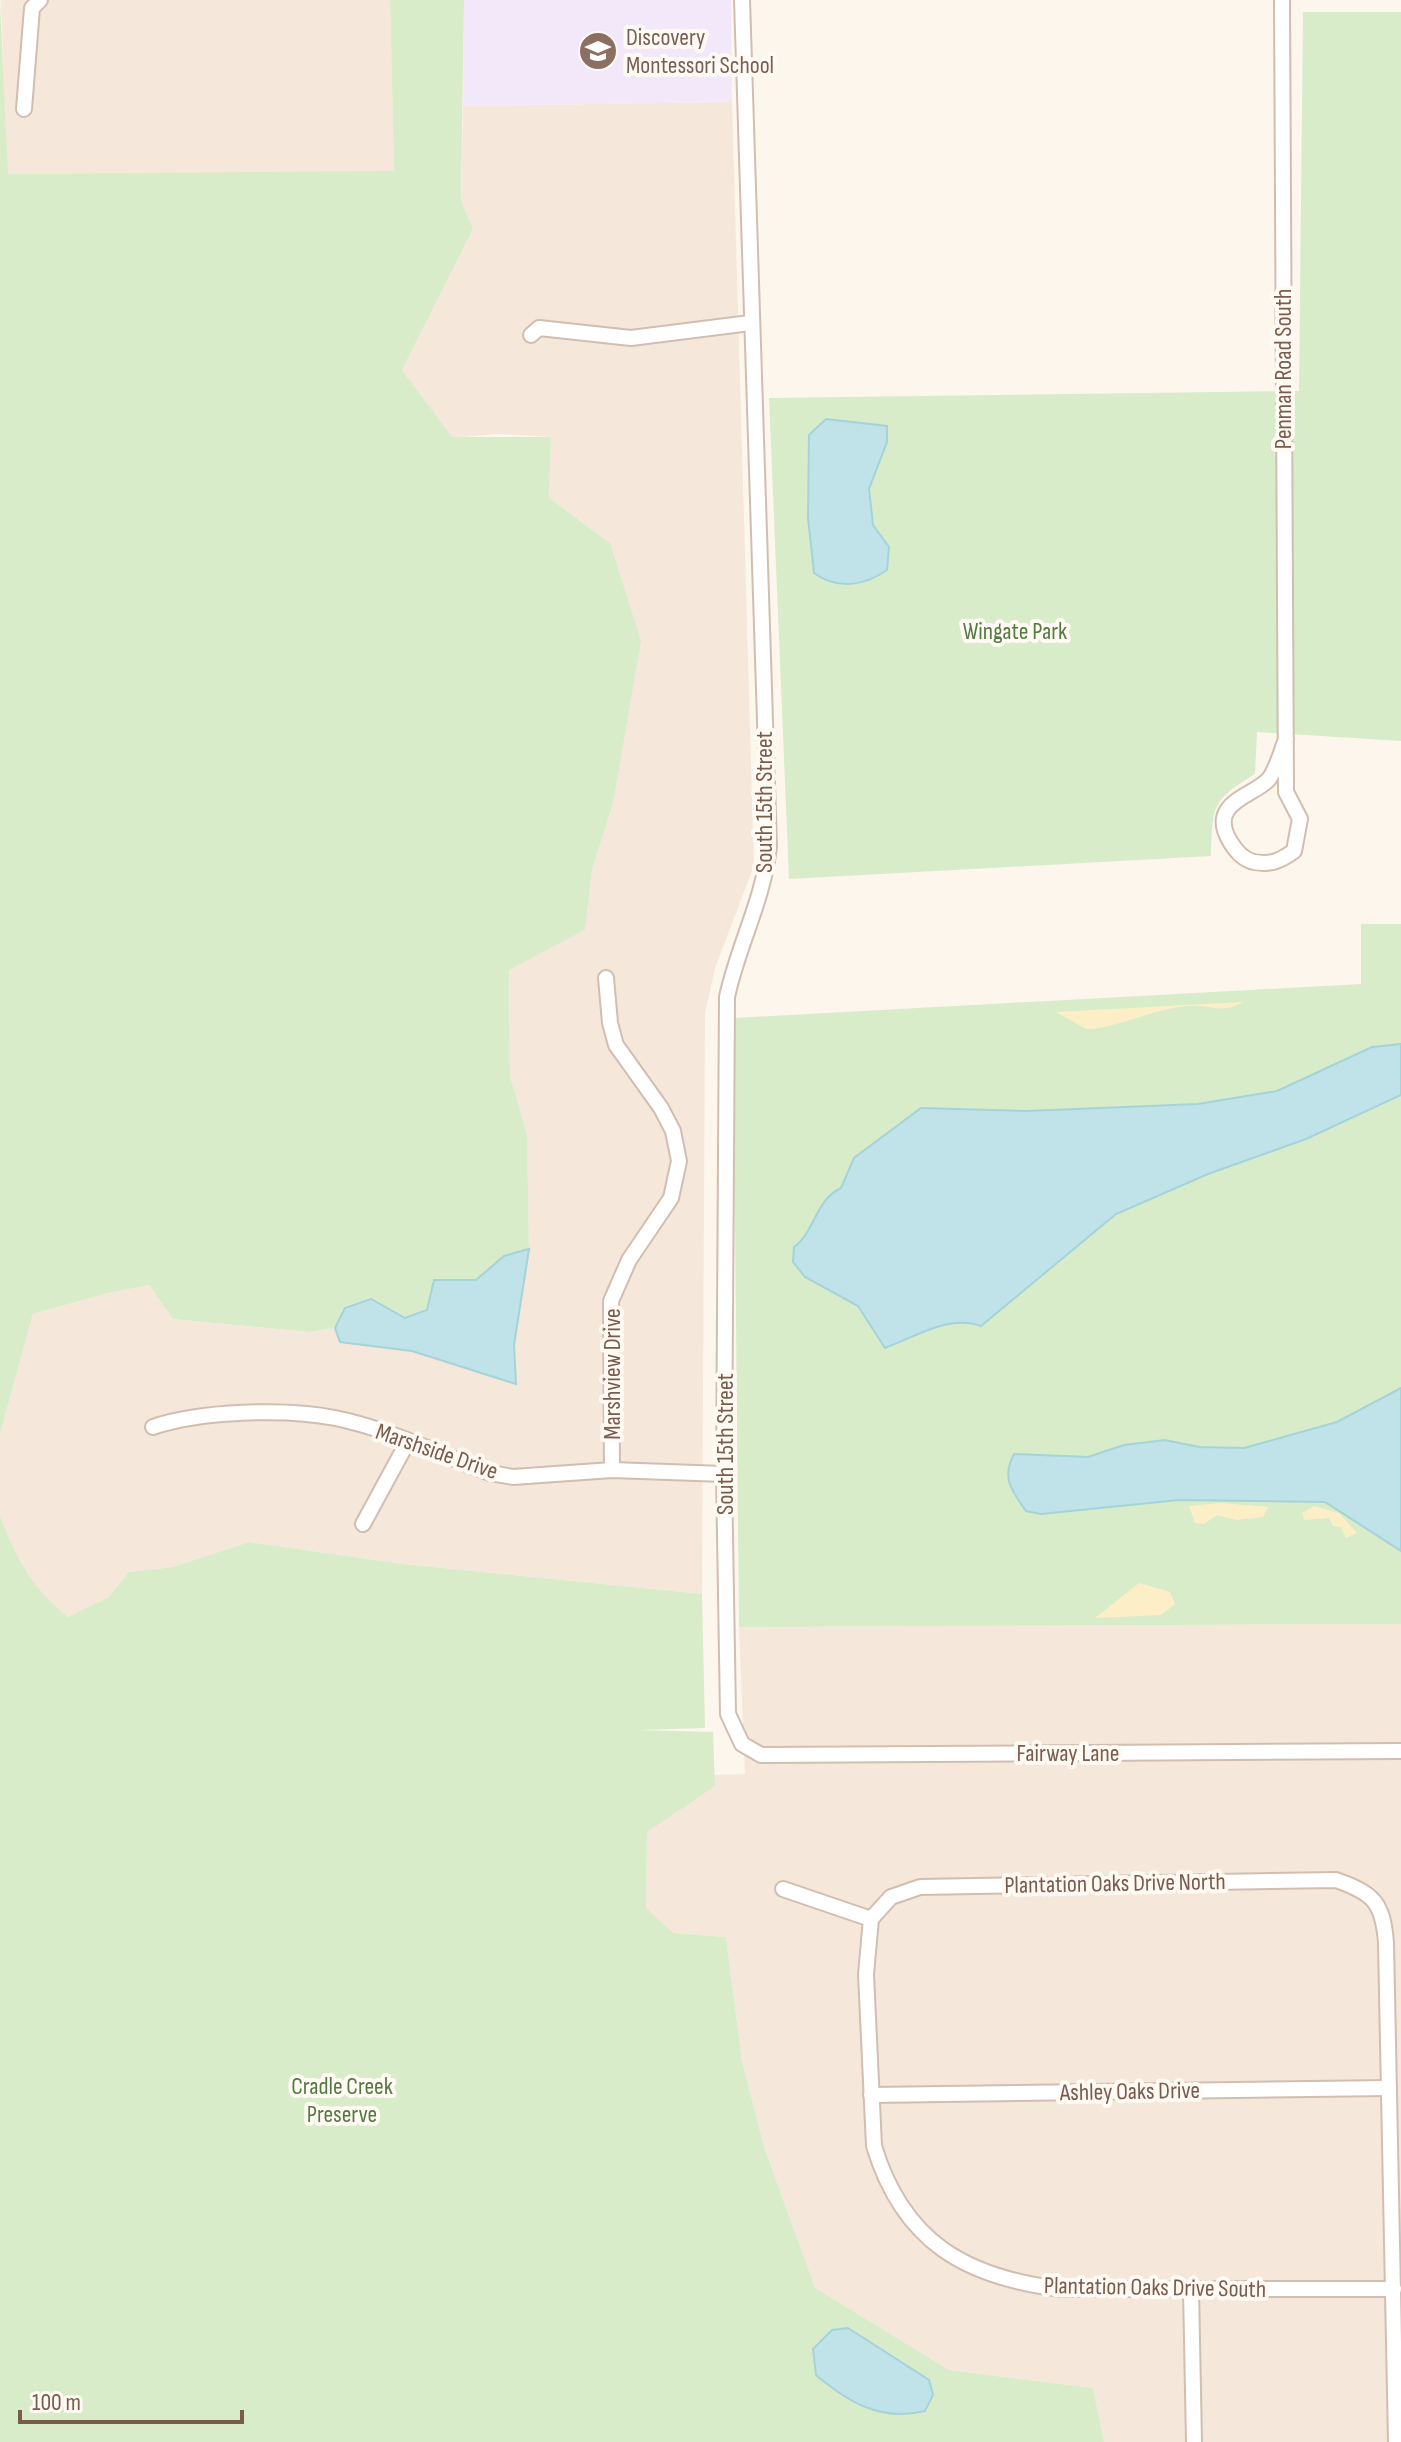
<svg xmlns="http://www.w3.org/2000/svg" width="1401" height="2442" font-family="'Sofia Sans Condensed',sans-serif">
<rect width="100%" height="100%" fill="#fdf6ec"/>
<!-- residential -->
<g fill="#f5e8da">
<polygon points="1,0 390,0 394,172 7,174"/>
<polygon points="732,102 754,866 715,968 705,1013 702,1594 403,1564 249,1542 173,1567 129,1572 109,1597 68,1617 41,1595 13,1551 0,1515 0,1434 33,1314 108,1293 149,1285 173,1319 308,1332 335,1328 340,1342 412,1351 516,1384 514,1345 529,1249 527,1135 510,1076 509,969 585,930 592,870 613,803 610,543 549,498 551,437 497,434 452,438 402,370 473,229 461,200 463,106"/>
<polygon points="1401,1624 1401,2442 1104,2442 1093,2388 949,2370 815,2289 765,2150 742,2061 726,1937 673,1933 646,1909 647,1831 714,1786 713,1775 745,1774 739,1627"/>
</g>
<!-- education -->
<polygon fill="#f3e8fa" points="464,0 731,0 732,102 463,106"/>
<!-- green -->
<g fill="#d8ecc9">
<polygon points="0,0 8,174 394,171 390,0 464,0 461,200 473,229 402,370 452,437 551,437 549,498 610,543 641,641 613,803 592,870 585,930 509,970 510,1076 527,1135 529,1249 504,1256 476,1280 434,1280 427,1310 405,1318 371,1299 345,1308 335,1328 308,1332 173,1319 149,1285 108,1293 33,1314 0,1434"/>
<path d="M1303,12H1401V741L1257,732L1255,774C1211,801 1213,805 1211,856L789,879L769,398L1299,391Z"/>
<polygon points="1361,924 1401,924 1401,1624 739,1627 733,1018 1361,984"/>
<path d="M0,1515C15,1558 33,1589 68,1617L109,1597L129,1572L173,1567L249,1542L403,1564L702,1594L705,1728L640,1730L713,1732L715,1786L647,1832L646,1908L673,1933L726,1937L742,2061L765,2150L815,2288L949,2370L1093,2388L1104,2442H0Z"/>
</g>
<!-- sand -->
<g fill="#fcefc7">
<path d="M1243,1002C1222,1015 1209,1004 1187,1006C1155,1009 1126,1024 1094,1029H1086L1056,1012Z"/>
<polygon points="1220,1503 1268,1507 1263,1517 1237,1520 1217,1515 1204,1524 1195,1523 1189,1506"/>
<polygon points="1314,1506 1339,1513 1357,1533 1346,1538 1341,1527 1333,1526 1329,1518 1304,1520 1302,1513"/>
<polygon points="1139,1583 1170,1592 1175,1604 1161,1615 1095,1618"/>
</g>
<!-- water -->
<g fill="#bfe3e8" stroke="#a5d3da" stroke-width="2">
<path d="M826,419L887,426V442L869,489L873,525L889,547L887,570C864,586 837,590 814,573L808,518L809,435Z"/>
<path d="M1401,1044V1095L1306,1139L1208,1174L1116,1214L981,1326C950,1314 915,1337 885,1348L858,1306L805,1277L793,1262L794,1247C815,1232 815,1200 841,1188L854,1158L921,1108L1027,1111L1198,1104L1277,1091L1372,1047Z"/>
<polygon points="529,1249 514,1345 516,1384 412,1351 340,1342 335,1328 345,1308 371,1299 405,1318 427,1310 434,1280 476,1280 504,1256"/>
<path d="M1401,1388V1551L1325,1502L1179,1500L1041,1514L1026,1511C1012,1491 1001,1478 1014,1454L1088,1457L1124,1445L1165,1440L1199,1447L1244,1448L1337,1422Z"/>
<path d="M848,2328L929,2380L933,2395L925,2411C881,2422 848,2402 816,2375L813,2349L832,2330Z"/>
</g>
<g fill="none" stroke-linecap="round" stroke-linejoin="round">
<!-- street casing -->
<g stroke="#d1beb0" stroke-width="18">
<g id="street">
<path d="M742,0L769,846C764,899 738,945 727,997L724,1474L728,1714L742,1744L761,1755L1401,1751"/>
<path d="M1282,0L1286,792L1300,819L1294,851C1280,861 1271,865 1254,862C1244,860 1236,851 1231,843C1205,802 1255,796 1269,779C1277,768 1281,752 1286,739"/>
<polyline points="24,109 32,8 40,0"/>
<polyline points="531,335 539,328 631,338 750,323"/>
<polyline points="606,978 610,1023 616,1045 661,1108 673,1131 679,1161 671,1198 629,1260 611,1301 612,1470"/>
<path d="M153,1427C199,1411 286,1408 335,1418C386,1428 441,1455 490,1473L513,1477L612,1470L724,1474"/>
<polyline points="363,1524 407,1443"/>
<polyline points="783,1889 871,1919"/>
<polyline points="871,2095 1389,2088"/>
<polyline points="1191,2289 1194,2442"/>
<path d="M1394,2289H1062C966,2278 903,2242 874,2146L866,1974L871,1919L891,1897L920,1887L1336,1880C1373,1893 1383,1902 1386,1943L1396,2442"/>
</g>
</g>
<!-- street -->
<use href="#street" stroke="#fff" stroke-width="14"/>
</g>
<!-- icons -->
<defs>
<g id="school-disc" transform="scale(2)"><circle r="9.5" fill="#8d6e63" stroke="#fffaf3"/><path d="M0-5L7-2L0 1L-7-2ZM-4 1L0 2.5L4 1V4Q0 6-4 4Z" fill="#fff"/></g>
</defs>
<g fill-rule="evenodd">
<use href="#school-disc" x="598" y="51"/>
</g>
<g text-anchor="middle" stroke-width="8" stroke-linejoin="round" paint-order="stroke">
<!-- education labels -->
<g font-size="24" fill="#785e54" stroke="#fffaf3" text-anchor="start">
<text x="626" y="45">Discovery<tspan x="626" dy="28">Montessori School</tspan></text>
</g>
<!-- street labels -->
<g font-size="24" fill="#7a5c4d" stroke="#fffaf3">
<text transform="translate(1283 369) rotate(-90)" y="8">Penman Road South</text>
<text transform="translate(764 802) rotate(-90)" y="8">South 15th Street</text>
<text transform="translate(612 1374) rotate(-90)" y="8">Marshview Drive</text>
<text transform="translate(725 1444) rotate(-90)" y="8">South 15th Street</text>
<text transform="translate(437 1451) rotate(19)" y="8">Marshside Drive</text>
<text x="1068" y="1761">Fairway Lane</text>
<text transform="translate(1115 1883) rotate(-1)" y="8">Plantation Oaks Drive North</text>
<text transform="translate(1130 2091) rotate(-1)" y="8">Ashley Oaks Drive</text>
<text transform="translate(1155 2287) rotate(1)" y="8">Plantation Oaks Drive South</text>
</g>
<!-- park labels -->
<g font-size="24" fill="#537a41" stroke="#fffaf3">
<text x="1015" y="639">Wingate Park</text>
<text x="342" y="2094">Cradle Creek<tspan x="342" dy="28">Preserve</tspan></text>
</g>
</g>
<!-- scale -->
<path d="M20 2410v12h222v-12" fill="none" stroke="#7a5c4d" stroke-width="4"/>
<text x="32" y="2410" font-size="24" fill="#7a5c4d" stroke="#fffaf3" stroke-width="6" paint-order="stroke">100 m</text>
</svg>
